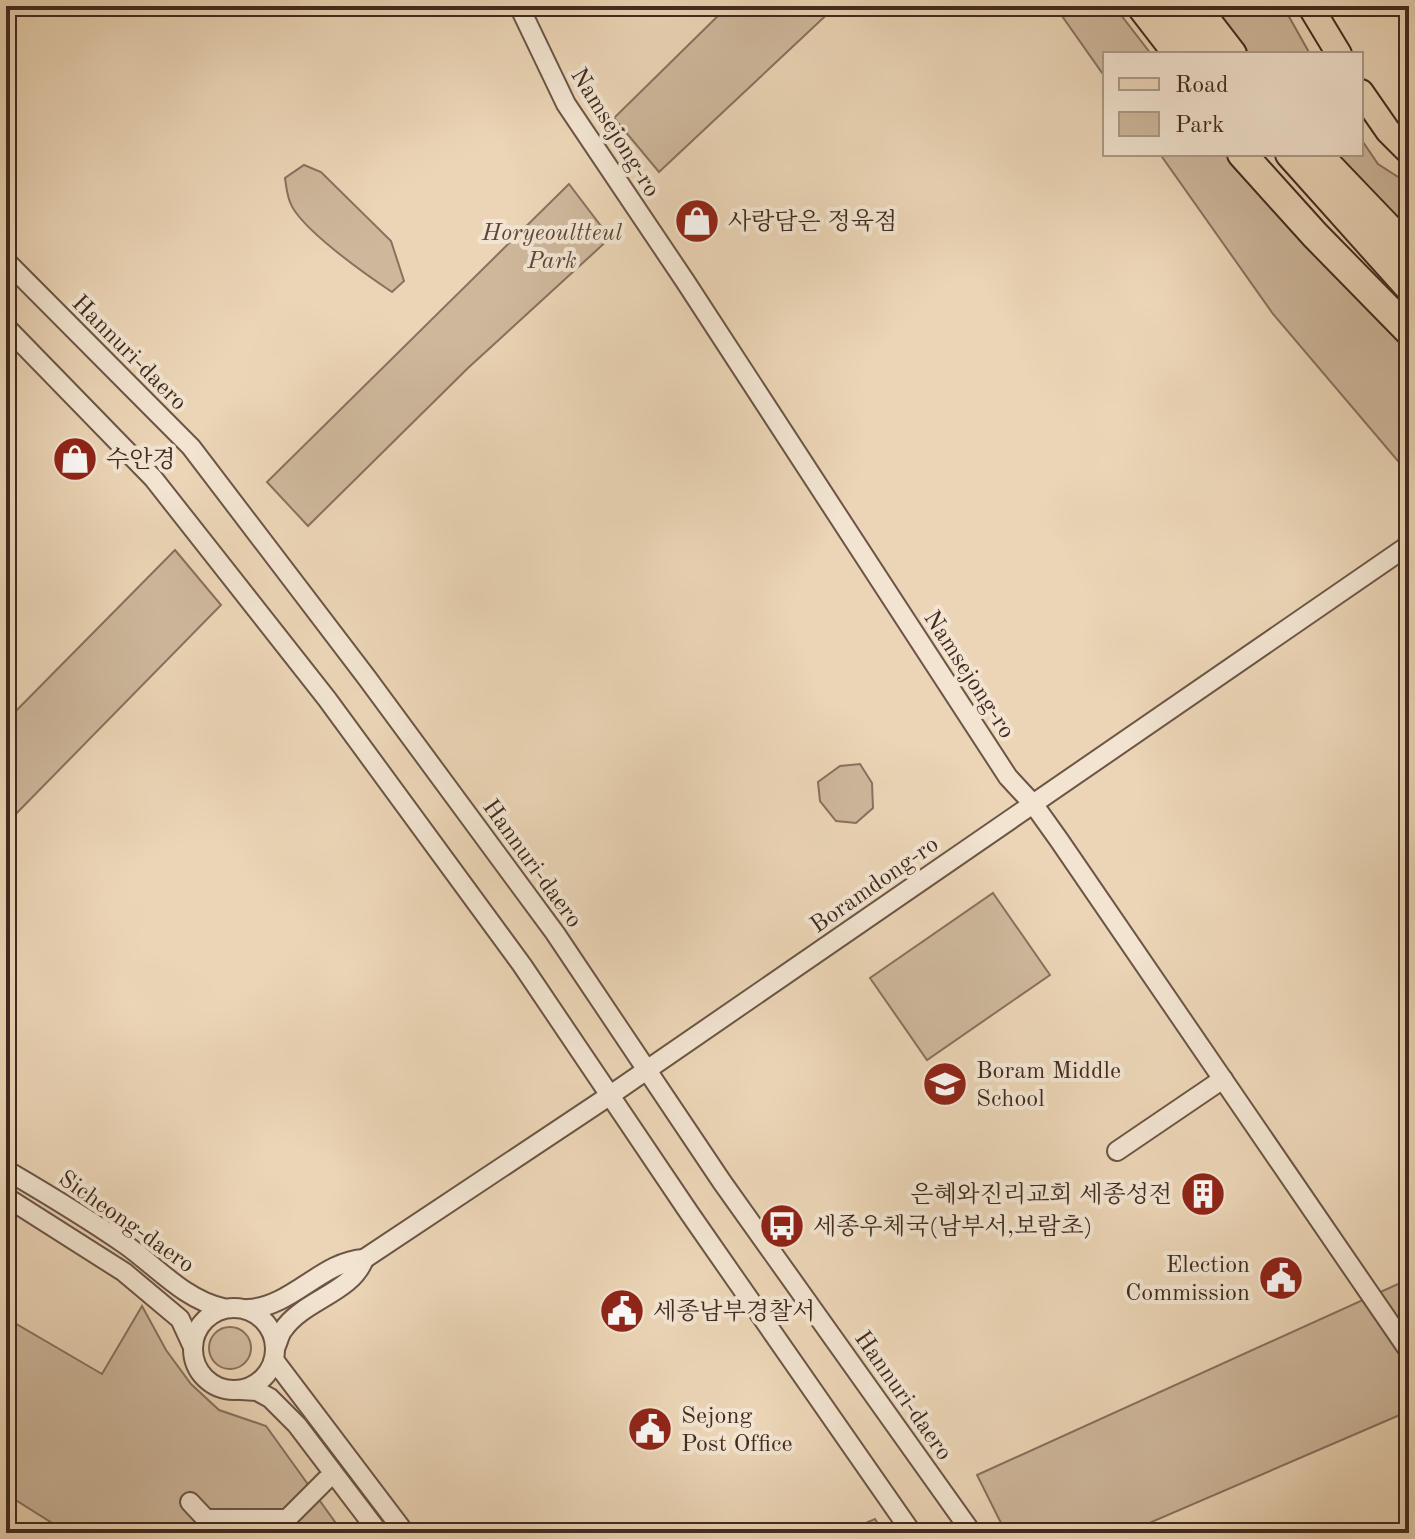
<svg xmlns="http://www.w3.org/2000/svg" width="1415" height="1539" font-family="'Old Standard TT','Noto Serif KR',serif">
<rect width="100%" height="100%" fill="#ebd5b6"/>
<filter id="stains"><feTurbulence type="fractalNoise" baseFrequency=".0025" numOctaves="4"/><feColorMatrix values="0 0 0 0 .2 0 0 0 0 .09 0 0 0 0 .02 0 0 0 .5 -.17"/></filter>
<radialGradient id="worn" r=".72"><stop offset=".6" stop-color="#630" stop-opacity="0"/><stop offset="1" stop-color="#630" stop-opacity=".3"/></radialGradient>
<!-- green -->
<g fill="#ceb89c" stroke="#88715e" stroke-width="2">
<polygon points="728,6 836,6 659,172 614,118"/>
<polygon points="1055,6 1114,6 1151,54 1105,54 1105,77"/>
<polygon points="1202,6 1283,6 1310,54 1240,54"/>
<polygon points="1361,139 1378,164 1409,184 1409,239 1325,154 1361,154"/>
<polygon points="1160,154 1231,154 1409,345 1409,474 1273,314"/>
<path d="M304,165L321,172L391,241L404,281L392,292C368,276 299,228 290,202C287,195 286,185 285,178Z"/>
<polygon points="569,184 610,238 468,368 308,526 267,482"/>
<polygon points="175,550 221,605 6,824 6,721"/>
<polygon points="860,764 872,783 873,808 856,823 836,821 820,801 818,782 840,766"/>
<polygon points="993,893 1050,975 927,1060 870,978"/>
<polygon points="1409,1279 1409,1411 1126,1533 1006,1533 977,1475"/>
<polygon points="142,1306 166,1350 191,1384 219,1410 266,1426 343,1533 68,1533 6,1494 6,1318 102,1374"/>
<circle cx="230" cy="1348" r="21"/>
<polygon points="875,1519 884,1533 842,1533"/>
</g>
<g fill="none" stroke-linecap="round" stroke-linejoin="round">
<!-- minor casing -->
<g stroke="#6c5546" stroke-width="22">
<g id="minor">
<polyline points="519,6 566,104 685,281 1008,777 1034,805 1059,840 1409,1351"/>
<polyline points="6,261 191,447 367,678 555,933 722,1182 972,1533"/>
<polyline points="6,327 153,478 327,699 522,965 690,1214 912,1533"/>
<polyline points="1117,1151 1223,1079"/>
<path d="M6,1170C47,1194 87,1218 126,1245C157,1267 185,1300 223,1308"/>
<polyline points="6,1197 124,1272 180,1319 192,1345"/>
<polyline points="364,1259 609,1096 1409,545"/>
<circle cx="234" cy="1349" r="41"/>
<path d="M248,1309C292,1307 322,1261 364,1259"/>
<path d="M275,1348C278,1343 279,1335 283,1330C303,1300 352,1293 364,1259"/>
<polyline points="274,1360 405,1533"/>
<polyline points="241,1390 257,1391 270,1398 297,1425 379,1533"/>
<polyline points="190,1502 206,1519"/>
<polyline points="207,1533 206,1519 287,1519 326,1480"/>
</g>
</g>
<!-- major casing -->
<g stroke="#412a20" stroke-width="28">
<g id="major">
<polyline points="1310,6 1339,54"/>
<polyline points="1361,92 1388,131 1409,152"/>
</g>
</g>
<!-- highway casing -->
<g stroke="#412a20" stroke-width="32">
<g id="highway">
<polyline points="1141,6 1178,54"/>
<polyline points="1167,6 1205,54"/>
<polyline points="1195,6 1232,54"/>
<polyline points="1242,154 1315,235 1409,331"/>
<polyline points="1290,154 1409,287"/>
<polyline points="1317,154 1409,250"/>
</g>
</g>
<!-- minor -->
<use href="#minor" stroke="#f2e4d0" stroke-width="18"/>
<!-- major -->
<use href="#major" stroke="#ebd5b6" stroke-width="24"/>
<!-- highway -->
<use href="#highway" stroke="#ebd5b6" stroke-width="28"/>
</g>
<!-- icons -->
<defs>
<g id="shop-disc" transform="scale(2.3)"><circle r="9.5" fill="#8f2418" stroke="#f2e4d0"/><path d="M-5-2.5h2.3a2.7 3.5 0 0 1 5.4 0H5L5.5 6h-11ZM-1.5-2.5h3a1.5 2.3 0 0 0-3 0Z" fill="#fff"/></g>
<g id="school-disc" transform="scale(2.3)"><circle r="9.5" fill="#8f2418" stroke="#f2e4d0"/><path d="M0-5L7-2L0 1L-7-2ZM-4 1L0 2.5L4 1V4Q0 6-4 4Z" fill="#fff"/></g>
<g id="building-disc" transform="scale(2.3)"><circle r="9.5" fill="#8f2418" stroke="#f2e4d0"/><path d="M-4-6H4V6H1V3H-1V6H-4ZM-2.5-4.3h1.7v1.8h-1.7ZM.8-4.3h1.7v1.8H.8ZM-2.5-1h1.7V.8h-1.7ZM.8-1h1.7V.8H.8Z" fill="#fff"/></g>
<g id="bus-disc" transform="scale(2.3)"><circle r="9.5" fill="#8f2418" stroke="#f2e4d0"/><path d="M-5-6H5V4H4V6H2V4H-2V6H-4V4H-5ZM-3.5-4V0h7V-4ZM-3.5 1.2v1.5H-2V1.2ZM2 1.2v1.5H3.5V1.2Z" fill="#fff"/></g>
<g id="civic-disc" transform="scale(2.3)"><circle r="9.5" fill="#8f2418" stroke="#f2e4d0"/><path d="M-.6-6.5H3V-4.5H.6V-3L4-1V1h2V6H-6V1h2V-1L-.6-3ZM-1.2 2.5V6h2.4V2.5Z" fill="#fff"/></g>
</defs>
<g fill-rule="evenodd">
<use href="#shop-disc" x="697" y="221"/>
<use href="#shop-disc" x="75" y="459"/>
<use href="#school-disc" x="945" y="1084"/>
<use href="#building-disc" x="1203" y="1194"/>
<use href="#bus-disc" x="782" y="1226"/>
<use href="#civic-disc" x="1281" y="1278"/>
<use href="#civic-disc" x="622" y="1311"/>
<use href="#civic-disc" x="650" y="1429"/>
</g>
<g text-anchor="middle" stroke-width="8" stroke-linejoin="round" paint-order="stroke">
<!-- street labels -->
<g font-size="24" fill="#412a20" stroke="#f2e4d0">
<text transform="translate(616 132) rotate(58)" y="8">Namsejong-ro</text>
<text transform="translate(130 352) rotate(45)" y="8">Hannuri-daero</text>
<text transform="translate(970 674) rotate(57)" y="8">Namsejong-ro</text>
<text transform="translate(533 863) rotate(54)" y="8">Hannuri-daero</text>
<text transform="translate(874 884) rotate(-35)" y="8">Boramdong-ro</text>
<text transform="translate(127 1221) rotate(35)" y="8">Sicheong-daero</text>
<text transform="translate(904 1395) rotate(55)" y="8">Hannuri-daero</text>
</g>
<!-- poi labels -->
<g font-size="24" fill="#412a20" stroke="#f2e4d0" text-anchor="start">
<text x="728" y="229">사랑담은 정육점</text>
<text x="106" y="467">수안경</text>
<text x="976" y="1078">Boram Middle<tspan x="976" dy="28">School</tspan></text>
<text x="1172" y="1202" text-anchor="end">은혜와진리교회 세종성전</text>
<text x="813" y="1234">세종우체국(남부서,보람초)</text>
<text x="1250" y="1272" text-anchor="end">Election<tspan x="1250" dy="28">Commission</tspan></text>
<text x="653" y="1319">세종남부경찰서</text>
<text x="681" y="1423">Sejong<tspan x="681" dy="28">Post Office</tspan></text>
</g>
<!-- park labels -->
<g font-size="24" font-style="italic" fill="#5d4639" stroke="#f2e4d0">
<text x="552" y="240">Horyeoultteul<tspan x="552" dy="28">Park</tspan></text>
</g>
</g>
<!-- margin -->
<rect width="1415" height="1539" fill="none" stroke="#ebd5b6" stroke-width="32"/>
<rect x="8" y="8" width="1399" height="1523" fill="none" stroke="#412a20" stroke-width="4"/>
<rect x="16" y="16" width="1383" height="1507" fill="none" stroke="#412a20" stroke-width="2"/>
<!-- legend -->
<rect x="1103" y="52" width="260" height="104" fill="#f2e4d0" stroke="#ab9a8a" stroke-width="2"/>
<rect x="1119" y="78" width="40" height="12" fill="#ebd5b6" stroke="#ab9a8a" stroke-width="2"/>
<text x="1175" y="92" font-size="24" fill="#412a20">Road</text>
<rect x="1119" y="112" width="40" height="24" fill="#ceb89c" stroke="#ab9a8a" stroke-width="2"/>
<text x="1175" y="132" font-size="24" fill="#412a20">Park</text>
<rect width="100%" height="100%" filter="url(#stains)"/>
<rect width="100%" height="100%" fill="url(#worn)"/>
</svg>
